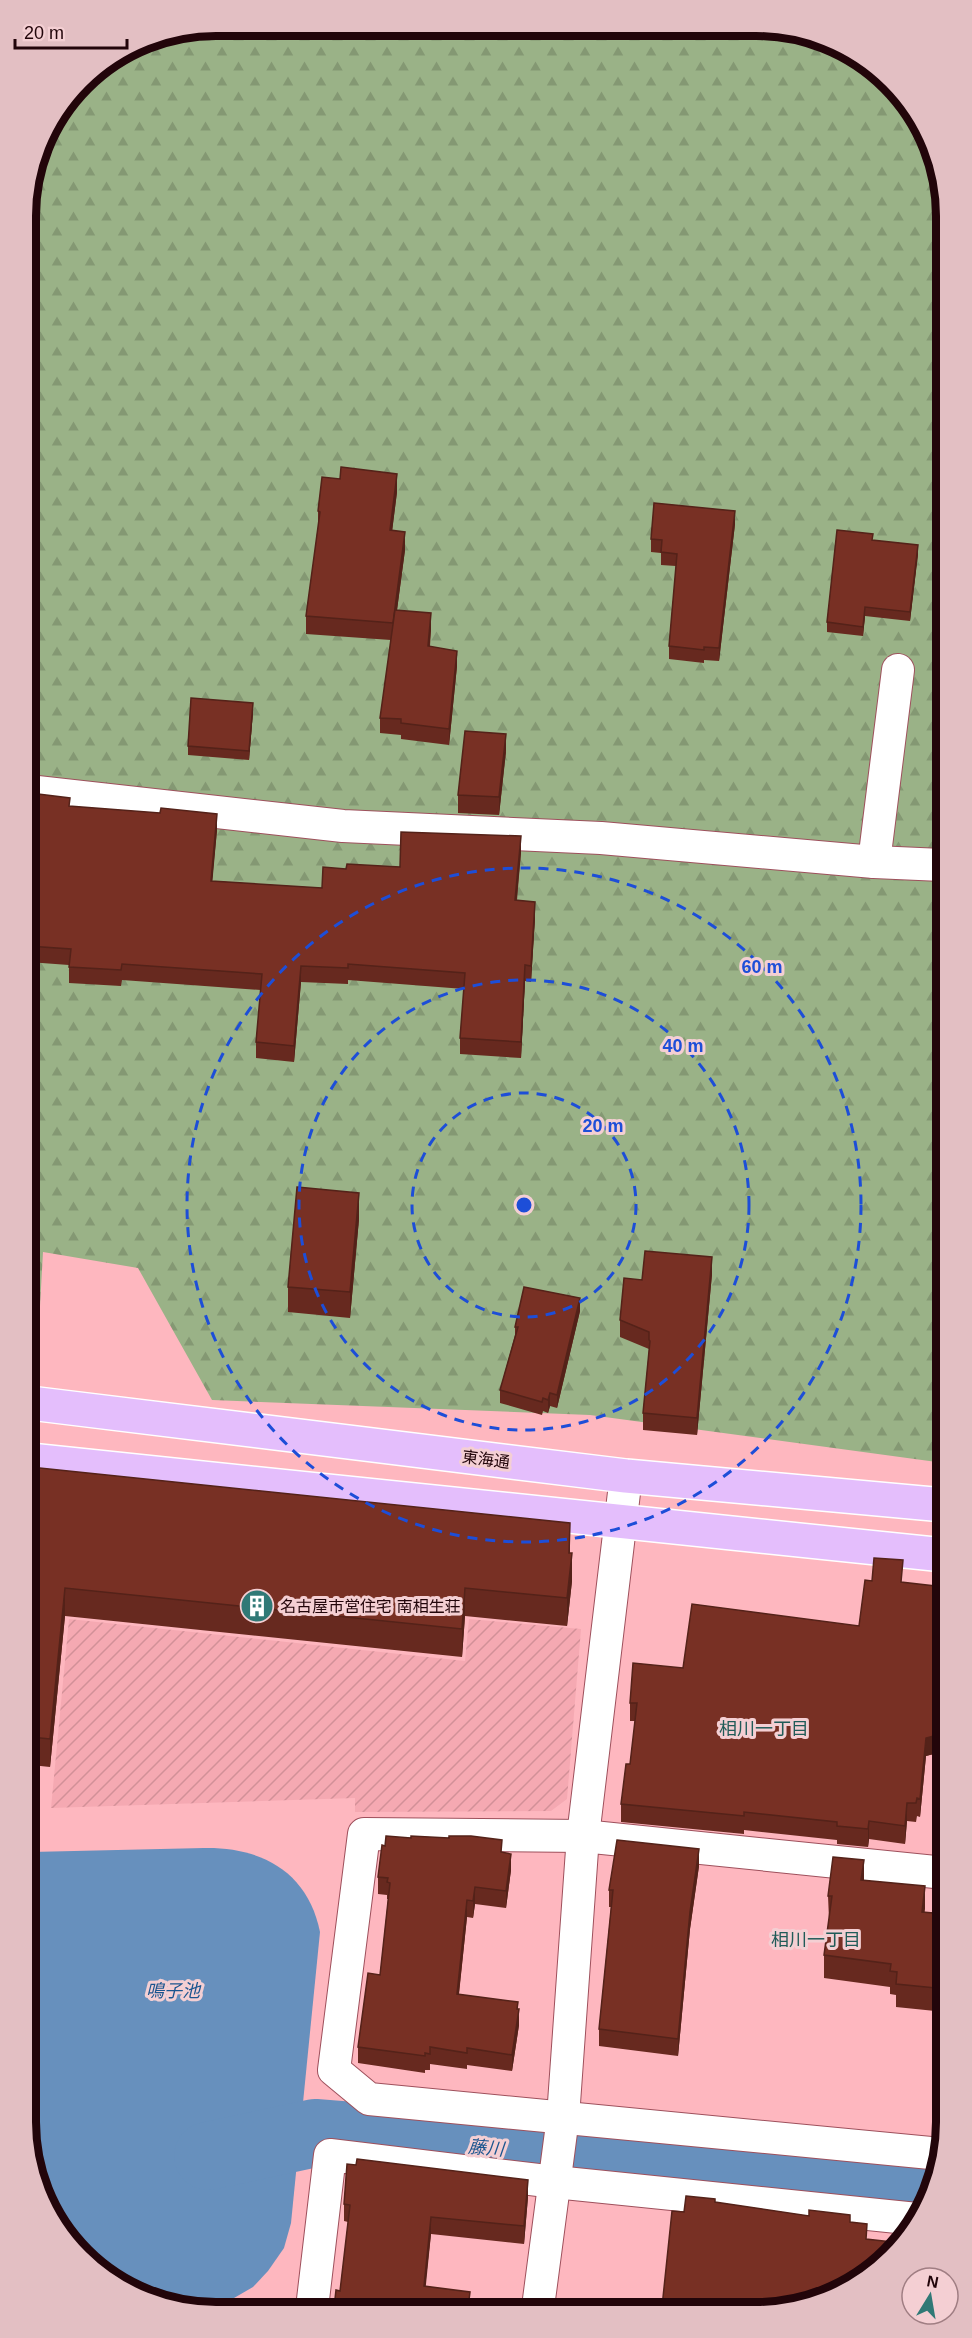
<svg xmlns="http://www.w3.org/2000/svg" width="972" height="2338" font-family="Helvetica,'Noto Sans JP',sans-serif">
<defs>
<pattern id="industrial-furrows" width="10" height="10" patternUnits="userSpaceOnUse" patternTransform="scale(1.5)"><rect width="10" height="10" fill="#f5a9b2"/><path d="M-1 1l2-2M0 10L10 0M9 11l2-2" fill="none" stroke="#d29098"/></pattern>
<pattern id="forest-firs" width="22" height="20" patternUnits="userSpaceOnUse" patternTransform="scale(1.5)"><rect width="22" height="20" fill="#9ab287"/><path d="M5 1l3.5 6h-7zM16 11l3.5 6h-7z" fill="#849873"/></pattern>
</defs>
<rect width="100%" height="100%" fill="#feb7bf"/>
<!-- industrial -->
<polygon fill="url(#industrial-furrows)" points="69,1619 465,1661 469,1619 581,1629 567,1799 551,1811 355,1812 355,1798 51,1808"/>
<!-- forest -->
<polygon fill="url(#forest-firs)" points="216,26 793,29 882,73 921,120 940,167 944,1463 590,1415 212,1400 138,1268 43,1252 36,1378 30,1377 26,203 45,131 90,73 143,40"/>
<!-- water -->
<path fill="#6790bd" d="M204,1848C262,1847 308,1872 320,1932L291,2223L284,2248L268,2271L253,2287L234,2298L204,2309H179L131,2293L82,2257L32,2171L31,1852Z"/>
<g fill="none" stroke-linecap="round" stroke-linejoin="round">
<!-- river -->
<polyline stroke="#6790bd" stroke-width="68" points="208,2156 315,2133 590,2155 934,2188"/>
<!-- street casing -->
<g stroke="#9e505c" stroke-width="34">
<g id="street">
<polyline points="28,791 343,826 601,838 874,862 942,865"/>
<polyline points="874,862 898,670"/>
<polyline points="941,2154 369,2099 334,2070 364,1834 583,1836 945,1873"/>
<polyline points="538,2307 563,2117 583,1836 626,1476"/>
<polyline points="312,2308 330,2155 555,2182 917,2219"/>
</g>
</g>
<!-- primary casing -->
<g stroke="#fff" stroke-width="36">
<g id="primary">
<polyline points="30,1403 626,1476 944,1505"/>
<polyline points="30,1460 944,1555"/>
</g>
</g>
<!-- street -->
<use href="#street" stroke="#fff" stroke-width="32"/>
<!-- primary -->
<use href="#primary" stroke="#e4befc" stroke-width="33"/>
</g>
<!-- wall -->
<g fill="#67291f">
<polygon points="397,492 392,531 405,550 397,610 431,629 430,646 457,666 449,745 401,739 401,735 380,733 380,718 391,640 306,634 306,616 318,529 318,511"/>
<polygon points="735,524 719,661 704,660 704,663 669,659 669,646 676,566 661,565 661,553 651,552 651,539"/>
<polygon points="873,540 918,554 910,621 865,616 863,636 827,632 827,622"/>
<polygon points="253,712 249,760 188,755 188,746"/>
<polygon points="506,751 499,815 458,813 458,795"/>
<polygon points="70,806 217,830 212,881 322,888 346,869 400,867 521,852 517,900 535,918 531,982 525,981 521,1058 460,1054 460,1038 464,989 348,980 348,984 301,982 294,1062 256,1058 256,1042 261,990 122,980 121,986 69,983 69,965 28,962 28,845 35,846"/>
<polygon points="359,1219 350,1318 288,1312 288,1287"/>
<polygon points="712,1274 697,1435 643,1430 643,1413 649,1349 620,1337 620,1320 642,1280"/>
<polygon points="580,1311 557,1408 550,1406 548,1413 543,1411 542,1415 500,1403 500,1390 515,1335 515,1327"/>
<polygon points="30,1467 570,1553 572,1581 567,1626 465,1616 462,1657 65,1616 50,1767 31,1765"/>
<polygon points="902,1583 944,1587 945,1671 942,1698 945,1698 945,1751 926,1756 920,1817 917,1816 916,1822 907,1821 905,1844 869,1839 868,1847 837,1844 837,1840 744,1830 744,1834 621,1822 621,1804 630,1764 635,1721 630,1721 630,1703 683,1668 859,1626"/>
<polygon points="502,1852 511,1870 506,1908 475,1904 473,1918 467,1917 459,1994 518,2009 519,2025 512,2071 467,2065 467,2069 430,2064 430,2070 425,2070 425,2073 358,2063 358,2047 380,1975 388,1899 387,1899 387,1895 378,1894 378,1877"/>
<polygon points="699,1866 690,1929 678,2056 599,2046 599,2029 611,1907 609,1907 609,1890"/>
<polygon points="864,1880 925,1912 945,1914 946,2039 945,2038 945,2012 896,2007 896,1995 890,1994 890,1987 824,1978 824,1955 829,1919 828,1896"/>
<polygon points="528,2197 524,2244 431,2234 425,2287 340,2291 348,2222 344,2221 344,2204"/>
<polygon points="715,2202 850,2222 867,2240 862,2281 805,2306 662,2307 684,2212"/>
</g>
<!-- shaded-wall -->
<g fill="#542219">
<polygon points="397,474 397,492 390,548 390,530"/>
<polygon points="735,511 735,524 719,661 719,648"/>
<polygon points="405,532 405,550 393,640 393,623"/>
<polygon points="918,545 918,554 910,621 910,612"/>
<polygon points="865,607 865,616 863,636 863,627"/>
<polygon points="431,613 431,629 428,662 428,646"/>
<polygon points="457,651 457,666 449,745 449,729"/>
<polygon points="253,703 253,712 249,760 249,751"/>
<polygon points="506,734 506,751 499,815 499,797"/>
<polygon points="217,814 217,830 211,897 211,881"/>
<polygon points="521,836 521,852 515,916 515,900"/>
<polygon points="535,902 535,918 531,982 531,966"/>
<polygon points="525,965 525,981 521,1058 521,1042"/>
<polygon points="301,966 301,982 294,1062 294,1046"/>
<polygon points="359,1193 359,1219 350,1318 350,1292"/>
<polygon points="712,1257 712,1274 697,1435 697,1418"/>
<polygon points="580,1298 580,1311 557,1408 557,1395"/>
<polygon points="550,1393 550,1406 548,1413 548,1400"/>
<polygon points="570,1523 570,1551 569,1581 569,1553"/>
<polygon points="572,1553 572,1581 567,1626 567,1598"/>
<polygon points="65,1588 65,1616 50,1767 50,1739"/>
<polygon points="465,1588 465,1616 462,1657 462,1629"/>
<polygon points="945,1654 945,1671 940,1717 940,1699"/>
<polygon points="945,1733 945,1751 926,1756 920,1817 920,1799 926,1738"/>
<polygon points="907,1803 907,1821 905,1844 905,1826"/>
<polygon points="869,1821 869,1839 868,1847 868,1829"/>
<polygon points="699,1849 699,1866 690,1929 678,2056 678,2039 690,1912"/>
<polygon points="511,1854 511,1870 506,1908 506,1891"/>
<polygon points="864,1860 864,1883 861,1880"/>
<polygon points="925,1886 925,1909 922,1935 922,1912"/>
<polygon points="475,1887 475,1904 473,1918 473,1901"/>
<polygon points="467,1900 467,1917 457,2011 457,1994"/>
<polygon points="518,2002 518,2017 519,2009 519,2025 512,2071 512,2055"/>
<polygon points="528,2180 528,2197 524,2244 524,2226"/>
<polygon points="431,2217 431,2234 424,2304 424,2286"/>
</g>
<!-- building -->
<g fill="#783024" stroke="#542219" stroke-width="1.5">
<polygon points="341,467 397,474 390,530 405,532 393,623 306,616 320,512 318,511 322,477 340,479"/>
<polygon points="654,503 735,511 719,648 704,647 704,650 669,646 677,554 661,552 662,540 651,539"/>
<polygon points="837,530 873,534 872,540 918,545 910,612 865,607 863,627 827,622"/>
<polygon points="395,610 431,613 428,646 457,651 449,729 401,723 401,719 380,718"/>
<polygon points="191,698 253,703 249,751 188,746"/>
<polygon points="465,731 506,734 499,797 458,795"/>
<polygon points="38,794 70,798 69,806 160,813 161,808 217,814 211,881 322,888 323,867 346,869 347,864 400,867 401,832 521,836 515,900 535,902 531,966 525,965 521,1042 460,1038 465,973 348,964 348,968 301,966 294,1046 256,1042 262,974 122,964 121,970 69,967 71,949 28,946 28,845 35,846"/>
<polygon points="297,1187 359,1193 350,1292 288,1287"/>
<polygon points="645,1251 712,1257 697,1418 643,1413 650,1341 649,1340 649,1332 620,1320 624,1278 642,1280"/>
<polygon points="524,1287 580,1298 557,1395 550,1393 548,1400 543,1398 542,1402 500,1390 518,1327 515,1327"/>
<polygon points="30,1467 570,1523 569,1553 572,1553 567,1598 465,1588 462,1629 65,1588 50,1739 31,1737"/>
<polygon points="874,1558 903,1560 901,1582 944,1587 945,1654 940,1699 945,1698 945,1733 926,1738 920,1799 917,1798 916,1803 907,1803 905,1826 869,1821 868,1829 837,1826 837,1822 744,1812 744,1816 621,1804 626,1764 630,1764 637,1703 630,1703 633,1663 683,1668 692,1604 859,1626 865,1580 872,1581"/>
<polygon points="386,1836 411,1838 411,1836 449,1838 449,1836 471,1836 502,1840 501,1852 511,1854 506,1891 475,1887 473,1901 467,1900 457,1994 518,2002 517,2009 519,2009 512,2055 467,2048 467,2053 430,2047 430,2054 425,2053 425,2056 358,2047 368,1973 380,1975 390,1883 387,1882 388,1878 378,1877 382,1845 385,1846"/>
<polygon points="617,1840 699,1849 690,1912 678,2039 599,2029 613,1890 609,1890"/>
<polygon points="833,1857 864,1860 861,1880 925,1886 922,1912 945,1914 946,1989 896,1984 897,1972 890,1971 891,1964 824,1955 832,1896 828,1896"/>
<polygon points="357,2159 528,2180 524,2226 431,2217 424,2286 470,2292 468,2308 334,2308 336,2290 340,2291 350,2205 344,2204 347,2164 356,2165"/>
<polygon points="686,2196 715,2199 715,2202 809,2216 809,2210 850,2215 850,2222 867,2224 866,2239 902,2243 899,2247 862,2281 813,2303 795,2301 794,2306 662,2307 672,2211 684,2212"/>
</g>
<!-- distance rings -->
<g fill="none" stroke="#1d4ed8" stroke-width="3" stroke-dasharray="10 8">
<circle cx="524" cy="1205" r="112"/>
<circle cx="524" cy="1205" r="225"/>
<circle cx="524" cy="1205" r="337"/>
</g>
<!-- icons -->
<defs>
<g id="building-disc" transform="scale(1.725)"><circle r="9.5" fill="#307976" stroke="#f4cfd3"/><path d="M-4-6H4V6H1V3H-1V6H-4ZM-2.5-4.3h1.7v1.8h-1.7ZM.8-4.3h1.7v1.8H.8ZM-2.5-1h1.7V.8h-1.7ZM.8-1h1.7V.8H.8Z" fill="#fff"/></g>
</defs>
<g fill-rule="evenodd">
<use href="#building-disc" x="257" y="1606"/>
</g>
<g text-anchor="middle" stroke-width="6" stroke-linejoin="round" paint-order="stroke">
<!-- street labels -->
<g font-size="16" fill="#22050a" stroke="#f4cfd3">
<text transform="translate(486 1459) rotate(7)" y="6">東海通</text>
</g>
<!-- poi labels -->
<g font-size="16" fill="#22050a" stroke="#f4cfd3" text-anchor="start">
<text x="280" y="1612">名古屋市営住宅 南相生荘</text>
</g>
<!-- neighbourhood labels -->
<g font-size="18" fill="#205b58" stroke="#f4cfd3">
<text x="764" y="1735">相川一丁目</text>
<text x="816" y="1946">相川一丁目</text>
</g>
<!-- water labels -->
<g font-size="18" font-style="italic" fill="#1a558f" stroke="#f4cfd3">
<text x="173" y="1997">鳴子池</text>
<text transform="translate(486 2148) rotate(5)" y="6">藤川</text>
</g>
</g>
<!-- crop -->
<path d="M0 0H972V2338H0ZM216 36H756A180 180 0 0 1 936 216V2122A180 180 0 0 1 756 2302H216A180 180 0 0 1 36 2122V216A180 180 0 0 1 216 36Z" fill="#e3bfc3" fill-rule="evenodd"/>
<path fill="none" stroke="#22050a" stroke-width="8" d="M216 36H756A180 180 0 0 1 936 216V2122A180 180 0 0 1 756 2302H216A180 180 0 0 1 36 2122V216A180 180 0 0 1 216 36Z"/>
<circle cx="524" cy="1205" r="9" fill="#1d4ed8" stroke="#f4cfd3" stroke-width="3"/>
<g font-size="18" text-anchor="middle" font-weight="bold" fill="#1d4ed8" stroke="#f4cfd3" stroke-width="6" stroke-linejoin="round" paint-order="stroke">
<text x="762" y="973">60 m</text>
<text x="683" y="1052">40 m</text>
<text x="603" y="1132">20 m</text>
</g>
<!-- north arrow -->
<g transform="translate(930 2296) rotate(11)"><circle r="28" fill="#f4cfd3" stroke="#a07e83" stroke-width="1.5"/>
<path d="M0-4.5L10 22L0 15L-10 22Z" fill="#307976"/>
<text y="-9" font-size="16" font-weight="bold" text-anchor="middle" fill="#22050a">N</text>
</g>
<!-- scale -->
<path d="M15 39v9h112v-9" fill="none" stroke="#22050a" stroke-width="3"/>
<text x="24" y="39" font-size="18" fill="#22050a" stroke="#f4cfd3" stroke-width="4.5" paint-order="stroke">20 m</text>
</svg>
